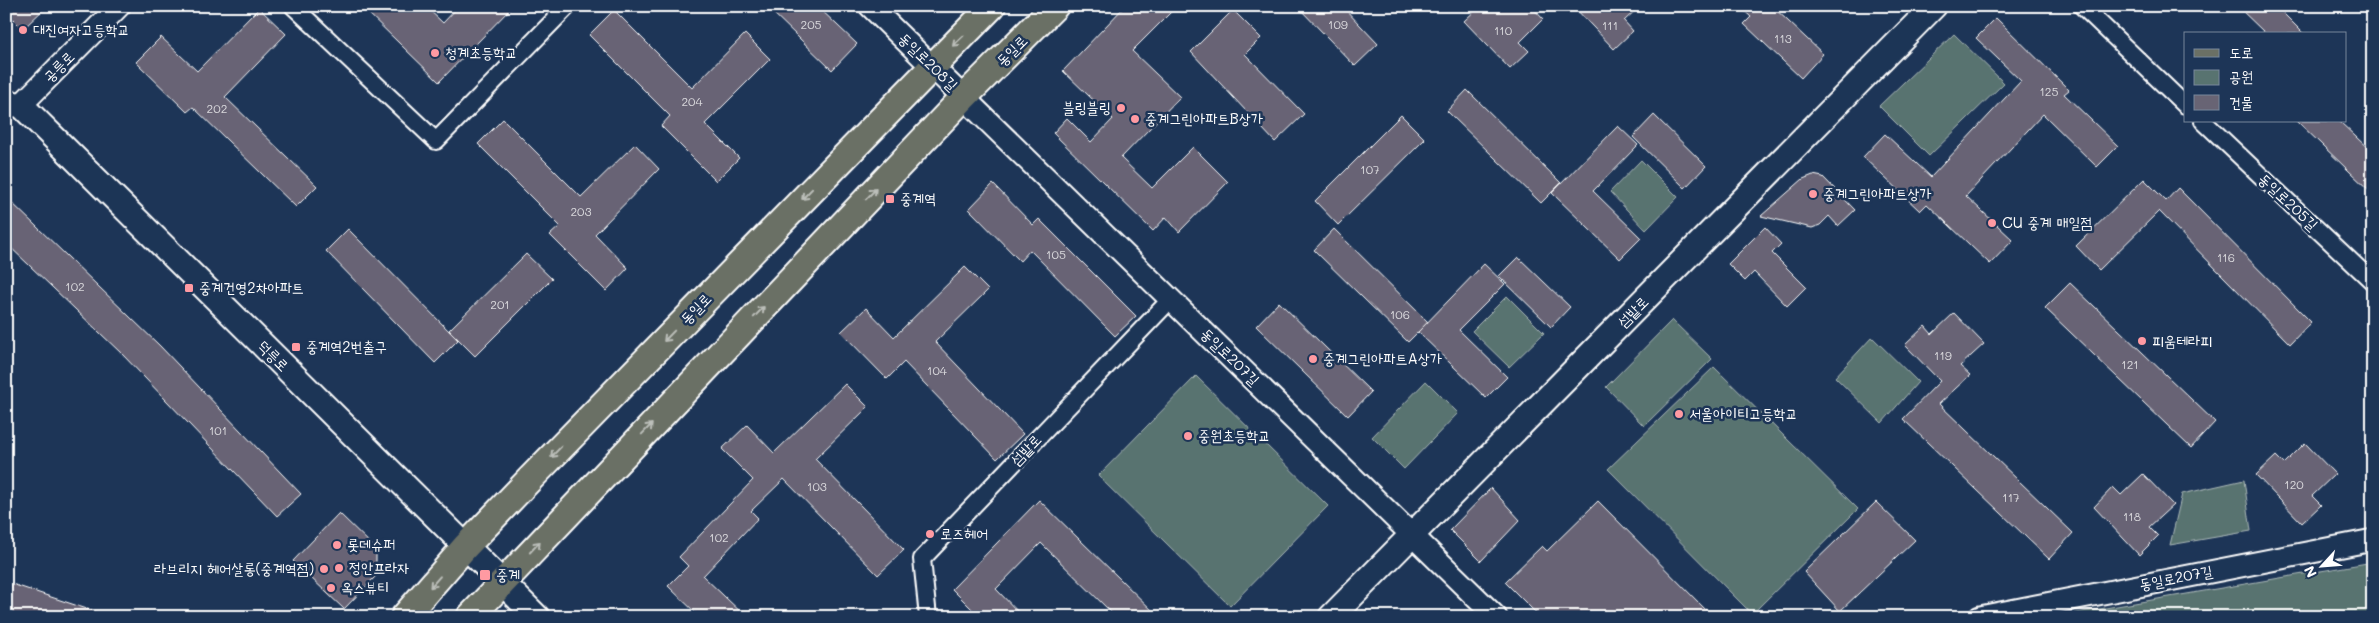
<svg xmlns="http://www.w3.org/2000/svg" width="2379" height="623" font-family="Mali,'Poor Story',sans-serif">
<rect width="100%" height="100%" fill="#1d3557"/>
<filter id="ink" filterUnits="userSpaceOnUse"><feTurbulence type="fractalNoise" baseFrequency=".02" numOctaves="2"/><feDisplacementMap in="SourceGraphic" scale="10" xChannelSelector="R" yChannelSelector="G"/><feConvolveMatrix kernelMatrix="1 2 1 2 8 2 1 2 1" color-interpolation-filters="sRGB"/></filter>
<g filter="url(#ink)">
<!-- green -->
<g fill="#587370" stroke="#acb9b8">
<polygon points="1954,34 2004,83 1929,156 1879,106"/>
<polygon points="1641,160 1678,197 1646,230 1610,192"/>
<polygon points="1507,296 1544,333 1509,367 1472,331"/>
<polygon points="1672,320 1712,359 1644,426 1606,387"/>
<polygon points="1872,337 1918,382 1882,423 1835,377"/>
<polygon points="1714,367 1858,509 1752,614 1608,469"/>
<polygon points="1196,376 1328,506 1230,606 1098,476"/>
<polygon points="1426,381 1458,413 1404,469 1372,437"/>
<polygon points="2244,480 2251,531 2170,545 2182,494"/>
<polygon points="2373,562 2373,617 2053,617"/>
</g>
<!-- building -->
<g fill="#686474" stroke="#fff">
<polygon points="6,6 47,6 23,29 6,12"/>
<polygon points="361,6 425,6 443,23 459,6 513,6 439,82"/>
<polygon points="766,6 817,6 857,44 832,70"/>
<polygon points="1125,6 1177,6 1132,51 1180,97 1121,158 1152,188 1193,147 1228,182 1179,232 1166,217 1153,231 1053,133 1067,118 1091,142 1113,119 1063,71"/>
<polygon points="1297,6 1342,6 1378,44 1355,66"/>
<polygon points="1480,6 1531,6 1543,19 1520,42 1529,51 1510,69 1464,21"/>
<polygon points="1573,6 1640,6 1624,21 1633,31 1614,49"/>
<polygon points="1739,6 1772,6 1823,54 1801,78 1744,24 1751,17"/>
<polygon points="2237,6 2276,6 2304,34 2266,34"/>
<polygon points="259,8 286,34 225,97 317,186 296,207 193,107 187,112 136,62 161,37 197,71"/>
<polygon points="614,10 692,88 745,34 770,59 705,124 739,158 716,181 661,126 670,116 589,35"/>
<polygon points="1233,10 1261,38 1245,54 1304,114 1275,142 1191,52"/>
<polygon points="1996,18 2069,90 2064,94 2118,146 2097,167 2043,114 1966,196 2013,240 1990,264 1927,204 1920,211 1863,157 1885,134 1931,177 2021,81 1976,38"/>
<polygon points="1467,90 1561,183 1541,203 1447,111"/>
<polygon points="1401,115 1425,139 1338,225 1315,201"/>
<polygon points="1654,115 1706,166 1685,188 1633,137"/>
<polygon points="503,119 581,197 635,144 659,169 595,234 628,268 606,291 550,235 560,226 478,144"/>
<polygon points="2297,121 2339,121 2373,153 2373,194"/>
<polygon points="1618,126 1638,145 1593,191 1641,238 1620,259 1552,193"/>
<polygon points="1813,175 1823,177 1855,210 1838,226 1829,216 1820,225 1812,228 1761,216 1803,179"/>
<polygon points="2144,179 2166,201 2178,188 2311,322 2290,344 2159,211 2099,270 2076,246"/>
<polygon points="993,184 1033,225 1039,219 1136,316 1115,336 1030,250 1020,261 969,209"/>
<polygon points="6,197 160,346 301,494 277,516 122,354 6,243"/>
<polygon points="1765,227 1781,244 1772,253 1806,287 1787,306 1754,272 1745,281 1728,264"/>
<polygon points="348,229 458,340 435,363 326,251"/>
<polygon points="1334,229 1428,322 1408,342 1314,250"/>
<polygon points="526,254 552,279 475,356 449,330"/>
<polygon points="1518,257 1570,307 1551,327 1499,276"/>
<polygon points="1484,264 1505,284 1459,330 1507,377 1486,398 1418,332"/>
<polygon points="965,267 988,290 935,342 1023,434 997,459 904,362 887,379 841,332 866,308 894,337"/>
<polygon points="2070,283 2215,422 2191,448 2045,308"/>
<polygon points="1279,302 1371,392 1348,416 1256,326"/>
<polygon points="1954,313 1984,344 1960,366 1970,375 1939,404 2073,533 2049,559 1903,419 1940,381 1905,345 1925,326 1932,334"/>
<polygon points="845,384 868,407 815,459 904,550 878,575 784,479 751,511 758,518 703,576 746,617 700,617 668,586 688,566 679,557 753,480 722,449 747,425 774,453"/>
<polygon points="2305,443 2335,474 2312,496 2321,505 2302,523 2256,475 2276,456 2284,464"/>
<polygon points="2143,474 2173,505 2149,527 2158,536 2139,555 2094,507 2113,487 2121,495"/>
<polygon points="1491,488 1520,520 1481,561 1450,530"/>
<polygon points="1039,500 1159,617 1116,617 1041,543 996,589 1023,617 980,617 952,589"/>
<polygon points="1598,501 1713,617 1540,617 1505,582 1542,546 1547,551"/>
<polygon points="1876,502 1915,540 1840,611 1804,572"/>
<polygon points="339,513 376,549 376,576 344,609 293,561"/>
<polygon points="12,584 102,614 101,617 21,617 6,612 6,602"/>
</g>
<g fill="none" stroke-linecap="round" stroke-linejoin="round">
<!-- minor casing -->
<g stroke="#fff" stroke-width="20">
<g id="minor">
<polyline points="293,6 436,141 568,6"/>
<polyline points="2082,6 2185,105"/>
<polyline points="2203,121 2373,282"/>
<polyline points="928,617 922,559 1171,299"/>
</g>
</g>
<!-- tertiary casing -->
<g stroke="#fff" stroke-width="25">
<g id="tertiary">
<polyline points="870,6 1496,617"/>
<polyline points="21,105 119,6"/>
<polyline points="1980,617 2373,540"/>
</g>
</g>
<!-- secondary casing -->
<g stroke="#fff" stroke-width="28">
<g id="secondary">
<polyline points="6,103 21,105 537,617"/>
<polyline points="1331,617 1934,6"/>
</g>
</g>
<!-- primary casing -->
<g stroke="#fff" stroke-width="30">
<g id="primary">
<polyline points="404,617 465,547 531,478 992,6"/>
<polyline points="470,617 964,97 1055,6"/>
</g>
</g>
<!-- minor -->
<use href="#minor" stroke="#1d3557" stroke-width="16"/>
<!-- tertiary -->
<use href="#tertiary" stroke="#1d3557" stroke-width="21"/>
<!-- secondary -->
<use href="#secondary" stroke="#1d3557" stroke-width="24"/>
<!-- primary -->
<use href="#primary" stroke="#6b7065" stroke-width="26"/>
</g>
<!-- one-way arrows -->
<defs><path id="oneway-shaft" d="M-6 0H5M1.5-3L5.5 0L1.5 3" fill="none" stroke-width="1.6" stroke-linecap="round" stroke-linejoin="round" transform="scale(1.25)"/></defs>
<g stroke="#bcbfba">
<use href="#oneway-shaft" transform="translate(958 41) rotate(136)"/>
<use href="#oneway-shaft" transform="translate(807 194) rotate(134)"/>
<use href="#oneway-shaft" transform="translate(871 194) rotate(-46)"/>
<use href="#oneway-shaft" transform="translate(759 312) rotate(-46)"/>
<use href="#oneway-shaft" transform="translate(669 336) rotate(134)"/>
<use href="#oneway-shaft" transform="translate(647 429) rotate(-46)"/>
<use href="#oneway-shaft" transform="translate(556 452) rotate(134)"/>
<use href="#oneway-shaft" transform="translate(535 547) rotate(-47)"/>
<use href="#oneway-shaft" transform="translate(435 582) rotate(131)"/>
</g>
</g>
<!-- markers -->
<g fill="#ff9aa2" stroke="#1d3557" stroke-width="2">
<circle cx="23" cy="30" r="5"/>
<circle cx="435" cy="53" r="5"/>
<circle cx="1121" cy="108" r="5"/>
<circle cx="1135" cy="119" r="5"/>
<circle cx="1813" cy="194" r="5"/>
<rect x="885" y="194" width="10" height="10" rx="2.5"/>
<circle cx="1992" cy="223" r="5"/>
<rect x="184" y="283" width="10" height="10" rx="2.5"/>
<circle cx="2142" cy="341" r="5"/>
<rect x="291" y="342" width="10" height="10" rx="2.5"/>
<circle cx="1313" cy="359" r="5"/>
<circle cx="1679" cy="414" r="5"/>
<circle cx="1188" cy="436" r="5"/>
<circle cx="930" cy="534" r="5"/>
<circle cx="337" cy="545" r="5"/>
<circle cx="339" cy="568" r="5"/>
<circle cx="324" cy="569" r="5"/>
<rect x="479" y="569" width="12" height="12" rx="2.5"/>
<circle cx="331" cy="588" r="5"/>
</g>
<g text-anchor="middle" stroke-width="5" stroke-linejoin="round" paint-order="stroke">
<!-- number labels -->
<g font-size="12" fill="#d9d8dc">
<text x="811" y="29">205</text>
<text x="1338" y="29">109</text>
<text x="1610" y="30">111</text>
<text x="1503" y="35">110</text>
<text x="1783" y="43">113</text>
<text x="2049" y="96">125</text>
<text x="692" y="106">204</text>
<text x="217" y="113">202</text>
<text x="1370" y="174">107</text>
<text x="581" y="216">203</text>
<text x="1056" y="259">105</text>
<text x="2226" y="262">116</text>
<text x="75" y="291">102</text>
<text x="500" y="309">201</text>
<text x="1400" y="319">106</text>
<text x="1943" y="360">119</text>
<text x="2130" y="369">121</text>
<text x="937" y="375">104</text>
<text x="218" y="435">101</text>
<text x="2294" y="489">120</text>
<text x="817" y="491">103</text>
<text x="2011" y="502">117</text>
<text x="2132" y="521">118</text>
<text x="719" y="542">102</text>
</g>
<!-- poi labels -->
<g font-size="15" fill="#fff" stroke="#1d3557" text-anchor="start">
<text x="33" y="35">대진여자고등학교</text>
<text x="445" y="58">청계초등학교</text>
<text x="1111" y="113" text-anchor="end">블링블링</text>
<text x="1145" y="124">중계그린아파트B상가</text>
<text x="1823" y="199">중계그린아파트상가</text>
<text x="900" y="204">중계역</text>
<text x="2002" y="228">CU 중계 매일점</text>
<text x="199" y="293">중계건영2차아파트</text>
<text x="2152" y="346">피움테라피</text>
<text x="306" y="352">중계역2번출구</text>
<text x="1323" y="364">중계그린아파트A상가</text>
<text x="1689" y="419">서울아이티고등학교</text>
<text x="1198" y="441">중원초등학교</text>
<text x="940" y="539">로즈헤어</text>
<text x="347" y="550">롯데슈퍼</text>
<text x="349" y="573">정안프라자</text>
<text x="314" y="574" text-anchor="end">라브리지 헤어살롱(중계역점)</text>
<text x="496" y="580">중계</text>
<text x="341" y="593">옥스뷰티</text>
</g>
<!-- street labels -->
<g font-size="15" fill="#fff" stroke="#1d3557">
<text transform="translate(1012 51) rotate(-45)" y="5">동일로</text>
<text transform="translate(928 62) rotate(44)" y="5">동일로208길</text>
<text transform="translate(59 67) rotate(-45)" y="5">공릉로</text>
<text transform="translate(2288 202) rotate(43)" y="5">동일로205길</text>
<text transform="translate(696 309) rotate(-46)" y="5">동일로</text>
<text transform="translate(1633 312) rotate(-45)" y="5">섬밭로</text>
<text transform="translate(273 356) rotate(45)" y="5">덕릉로</text>
<text transform="translate(1230 357) rotate(44)" y="5">동일로207길</text>
<text transform="translate(1026 450) rotate(-46)" y="5">섬밭로</text>
<text transform="translate(2176 578) rotate(-11)" y="5">동일로207길</text>
</g>
</g>
<!-- margin -->
<rect width="2379" height="623" fill="none" stroke="#1d3557" stroke-width="25"/>
<rect x="12" y="12" width="2354" height="598" fill="none" stroke="#fff" stroke-width="2" filter="url(#ink)"/>
<!-- legend -->
<rect x="2184" y="32" width="162" height="90" fill="#1d3557" stroke="#77869a"/>
<rect x="2194" y="49" width="25" height="8" fill="#6b7065" stroke="#77869a"/>
<text x="2229" y="58" font-size="15" fill="#ffffff">도로</text>
<rect x="2194" y="70" width="25" height="15" fill="#587370" stroke="#77869a"/>
<text x="2229" y="82" font-size="15" fill="#ffffff">공원</text>
<rect x="2194" y="95" width="25" height="15" fill="#686474" stroke="#77869a"/>
<text x="2229" y="108" font-size="15" fill="#ffffff">건물</text>
<!-- north arrow -->
<g transform="translate(2322 566) rotate(244)" stroke="#1d3557" stroke-width="4" paint-order="stroke">
<path d="M0-4L9 19L0 12L-9 19Z" fill="#ffffff"/>
<text y="-8" font-size="14" font-weight="bold" text-anchor="middle" fill="#ffffff">N</text>
</g>
</svg>
